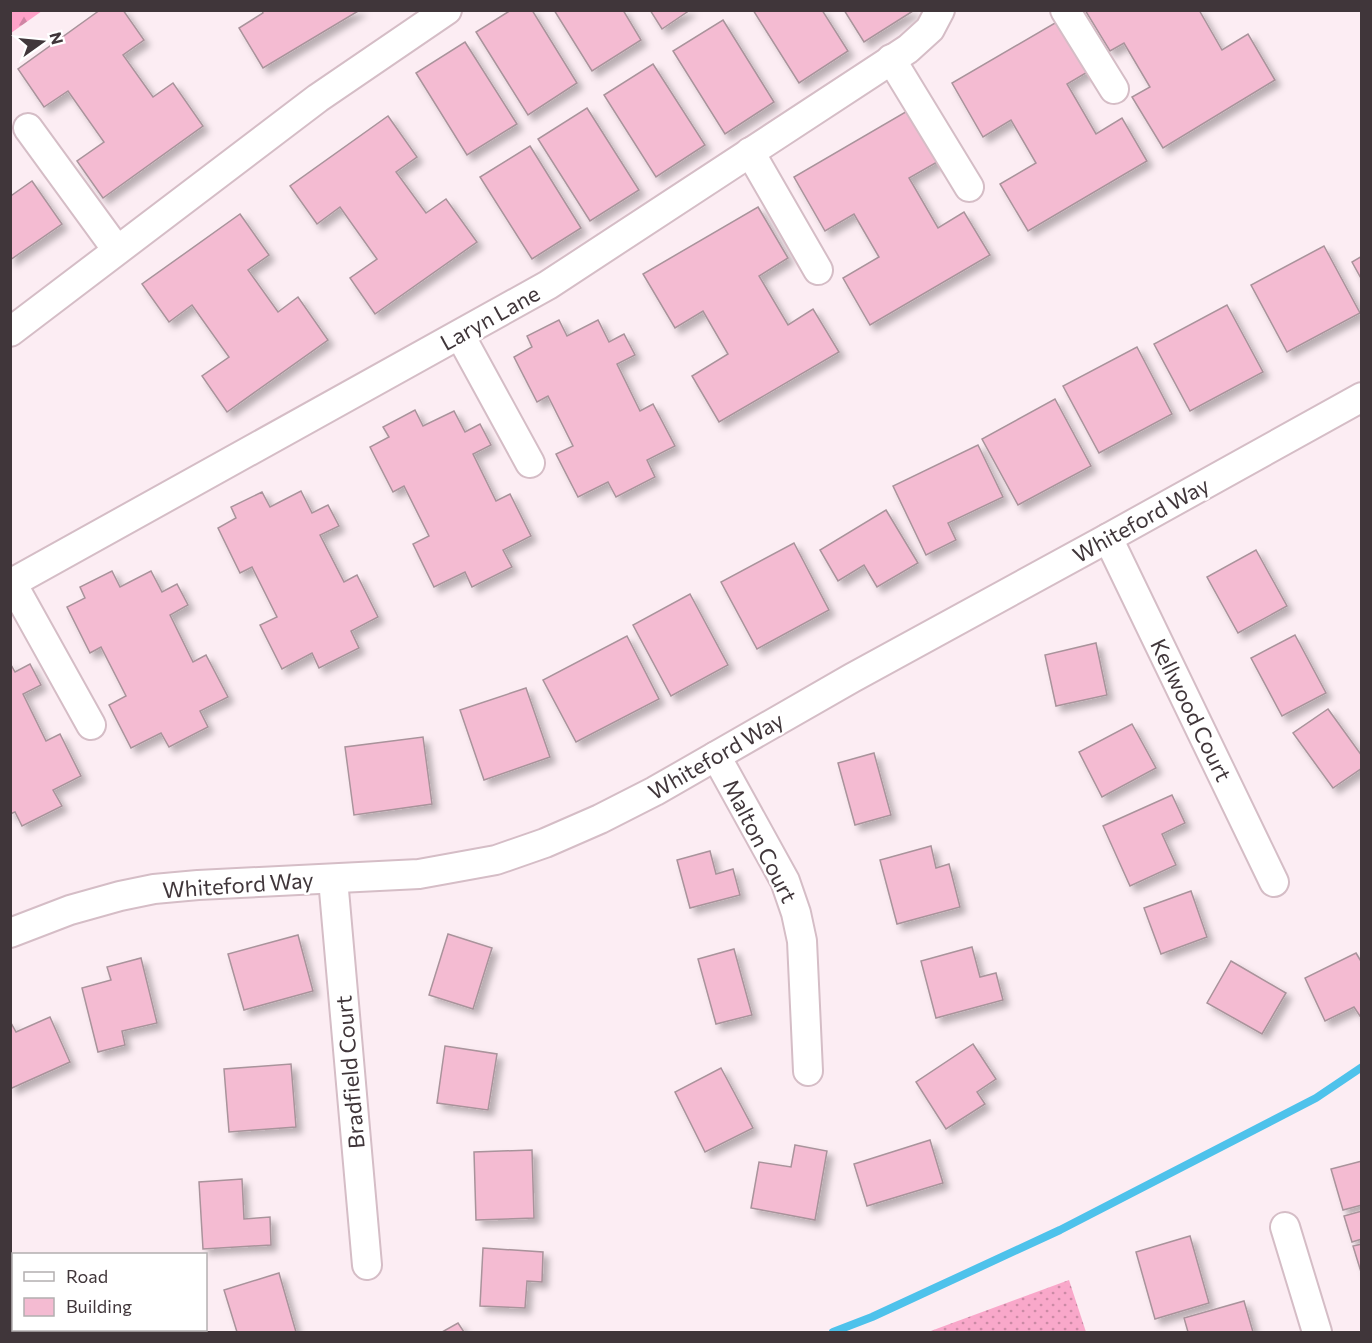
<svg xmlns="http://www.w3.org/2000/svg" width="1372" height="1343" font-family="Commissioner,sans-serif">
<defs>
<pattern id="grass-dots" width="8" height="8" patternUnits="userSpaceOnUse" patternTransform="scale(1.5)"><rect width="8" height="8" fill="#f9a8ca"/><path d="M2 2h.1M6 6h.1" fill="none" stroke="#cb8aa5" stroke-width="1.8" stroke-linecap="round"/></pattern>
<pattern id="forest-firs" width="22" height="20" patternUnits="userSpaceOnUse" patternTransform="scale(1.5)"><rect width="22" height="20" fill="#ffa2c9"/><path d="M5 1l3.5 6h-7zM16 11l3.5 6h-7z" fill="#d085a4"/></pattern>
<filter id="shadow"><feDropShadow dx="5.5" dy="5.5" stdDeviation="3" flood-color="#0004"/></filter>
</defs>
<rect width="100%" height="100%" fill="#fcedf3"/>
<!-- grass -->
<polygon fill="url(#grass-dots)" points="1069,1280 1086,1332 928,1332"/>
<!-- forest -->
<polygon fill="url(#forest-firs)" points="11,10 42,10 42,11 11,33"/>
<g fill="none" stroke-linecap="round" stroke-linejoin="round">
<!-- stream -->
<polyline stroke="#4ec2eb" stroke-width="8" points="833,1332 872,1317 1060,1230 1316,1098 1362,1067"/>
</g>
<!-- building -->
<g fill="#f4bbd2" stroke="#a9939b" stroke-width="1.5" filter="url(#shadow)">
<polygon points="100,10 123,10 144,40 123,55 153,97 173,83 203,126 103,198 77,161 104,142 68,91 44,107 18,69"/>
<polygon points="262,10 360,10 263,68 239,28 263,13"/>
<polygon points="511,10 532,10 577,83 528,115 476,32"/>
<polygon points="554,10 623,10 641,40 592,71"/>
<polygon points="650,10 690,10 662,29"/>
<polygon points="753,10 822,10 848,51 799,83"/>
<polygon points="844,10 913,10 913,11 864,42"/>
<polygon points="1085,10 1199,10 1222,50 1248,34 1275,80 1163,148 1132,97 1150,87 1124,43 1110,51"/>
<polygon points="1067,16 1096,67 1067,84 1096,134 1122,118 1147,161 1028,231 1000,184 1036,163 1011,120 983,137 952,83"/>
<polygon points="723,20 774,102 725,134 673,51"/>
<polygon points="465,42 517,124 467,155 416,73"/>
<polygon points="653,64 705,145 656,177 604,95"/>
<polygon points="587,108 639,190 590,221 538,139"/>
<polygon points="909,110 939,161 909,178 938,228 964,212 990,255 870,325 843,278 879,257 854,214 825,231 794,177"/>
<polygon points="388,116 417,157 396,172 426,213 446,199 477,242 375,314 350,278 377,259 340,207 317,224 290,186"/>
<polygon points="530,146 581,228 532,259 480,177"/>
<polygon points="32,181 62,224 10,260 10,193 12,195"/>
<polygon points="758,207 788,258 759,276 788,325 813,309 839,352 719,422 692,376 728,354 703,311 675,328 643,274"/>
<polygon points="240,214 269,255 248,270 278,312 298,297 328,340 227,412 202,376 229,357 192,305 169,322 142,284"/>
<polygon points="1324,246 1360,313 1287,352 1251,285"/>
<polygon points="1362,256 1362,280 1352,262"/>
<polygon points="1227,305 1263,372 1190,411 1154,344"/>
<polygon points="559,320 567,336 598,320 609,342 624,334 635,355 617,364 640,411 653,404 675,446 647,460 655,477 616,497 608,482 578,497 556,454 573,446 548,396 537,402 514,357 532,347 527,336"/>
<polygon points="1137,347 1172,414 1099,453 1063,386"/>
<polygon points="1055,399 1091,466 1018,505 982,439"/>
<polygon points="415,410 423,426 454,411 465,432 480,424 491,445 473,454 496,501 510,494 531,536 503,550 512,567 472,587 465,572 434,587 413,544 429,536 404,486 393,492 370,447 389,437 383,427"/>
<polygon points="978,445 1003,497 948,523 956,540 926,555 893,486"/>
<polygon points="301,491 312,513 328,505 339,526 320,535 344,582 357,575 378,617 351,631 359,648 319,668 312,653 282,669 260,625 277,617 252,567 240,573 218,528 236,518 231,507 262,492 270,507"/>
<polygon points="886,510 918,563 877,587 864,565 838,581 820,550"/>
<polygon points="794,543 829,610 757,649 721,582"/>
<polygon points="1256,550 1287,606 1238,633 1207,577"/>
<polygon points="112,571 120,587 151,571 162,592 177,584 188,605 170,615 193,662 206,655 228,697 200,711 208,727 169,747 161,733 131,748 109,705 126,696 101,647 90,653 67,607 85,598 80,587"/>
<polygon points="690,594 728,665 671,696 633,625"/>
<polygon points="1295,635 1326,693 1282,716 1251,658"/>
<polygon points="627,636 659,699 576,742 543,680"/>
<polygon points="1096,643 1107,695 1056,706 1045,655"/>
<polygon points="10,663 15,672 30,664 41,685 23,694 46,741 60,734 81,776 53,790 62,806 22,826 15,812 10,814"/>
<polygon points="526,688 550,757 484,780 460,710"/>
<polygon points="1328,709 1362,756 1362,768 1333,788 1293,733"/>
<polygon points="1132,724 1156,768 1102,797 1079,752"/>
<polygon points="423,737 432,804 354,815 345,747"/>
<polygon points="874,753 891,815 855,825 838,763"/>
<polygon points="1172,795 1185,823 1162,834 1176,865 1130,886 1103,826"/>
<polygon points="931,846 936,868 949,864 960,907 897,924 880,860"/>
<polygon points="710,851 716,874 733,869 740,895 690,908 677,860"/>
<polygon points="1191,891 1207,937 1161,954 1144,908"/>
<polygon points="448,934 492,948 473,1009 429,995"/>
<polygon points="298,935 313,991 244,1010 228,954"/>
<polygon points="972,947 980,977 996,973 1003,1000 936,1018 921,961"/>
<polygon points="734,949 752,1015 716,1024 698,959"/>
<polygon points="1356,953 1362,963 1362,1019 1354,1007 1325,1021 1305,978"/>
<polygon points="141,958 157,1023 122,1031 125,1045 98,1052 82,988 111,980 107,967"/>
<polygon points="1231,961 1286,993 1262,1034 1207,1003"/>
<polygon points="50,1017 70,1062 12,1088 10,1085 10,1021 16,1032"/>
<polygon points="973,1044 996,1079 977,1092 985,1104 946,1129 916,1082"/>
<polygon points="445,1046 497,1054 488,1110 437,1103"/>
<polygon points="291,1064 296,1127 229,1132 224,1069"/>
<polygon points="721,1068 753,1128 705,1152 675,1092"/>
<polygon points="930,1140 943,1183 867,1206 854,1164"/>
<polygon points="795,1145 827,1151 815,1220 751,1208 759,1162 791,1167"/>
<polygon points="532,1150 534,1218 476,1220 474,1152"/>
<polygon points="1362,1161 1362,1205 1343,1210 1331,1169"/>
<polygon points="242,1179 244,1219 270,1217 271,1245 203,1249 199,1182"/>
<polygon points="1362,1211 1362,1239 1352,1242 1344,1216"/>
<polygon points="1190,1236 1209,1303 1155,1319 1136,1252"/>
<polygon points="1362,1244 1362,1272 1361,1272 1353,1246"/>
<polygon points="483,1248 543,1252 542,1282 527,1281 525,1308 480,1306"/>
<polygon points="279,1273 296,1332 237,1332 224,1290"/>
<polygon points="1244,1301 1253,1332 1188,1332 1184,1318"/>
<polygon points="458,1323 464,1332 442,1332"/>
</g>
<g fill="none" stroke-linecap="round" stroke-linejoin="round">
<!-- minor casing -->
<g stroke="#d5bdc6" stroke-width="32">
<g id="minor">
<polyline points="1065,10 1114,89"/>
<polyline points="891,59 969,187"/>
<polyline points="28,128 117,250"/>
<polyline points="750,152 818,270"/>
<polyline points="10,332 318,98 447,10"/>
<polyline points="460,335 530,463"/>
<polyline points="1108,538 1274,882"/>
<polyline points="12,583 91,725"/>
<polyline points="10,584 548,285 908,49 930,29 940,10"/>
<polyline points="716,756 785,881 796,913 802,941 808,1071"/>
<polyline points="333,879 367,1265"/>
<polyline points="10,933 70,910 120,896 154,889 198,885 419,874 496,860 545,843 600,819 655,791 852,678 1108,538 1362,397"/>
<polyline points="1285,1227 1317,1332"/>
</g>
</g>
<!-- minor -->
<use href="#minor" stroke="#fff" stroke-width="28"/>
</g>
<g text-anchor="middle" stroke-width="5" stroke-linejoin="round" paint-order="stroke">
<!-- street labels -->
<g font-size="22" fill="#40363a" stroke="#fff">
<text transform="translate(490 318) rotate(-29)" y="8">Laryn Lane</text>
<text transform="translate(1141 520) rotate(-29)" y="8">Whiteford Way</text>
<text transform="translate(1191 710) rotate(64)" y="8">Kellwood Court</text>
<text transform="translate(716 756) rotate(-30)" y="8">Whiteford Way</text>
<text transform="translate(760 841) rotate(63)" y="8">Malton Court</text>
<text transform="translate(238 885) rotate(-4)" y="8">Whiteford Way</text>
<text transform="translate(350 1072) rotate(-95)" y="8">Bradfield Court</text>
</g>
</g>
<!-- border -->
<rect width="1372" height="1343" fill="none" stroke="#40363a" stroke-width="24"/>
<!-- legend -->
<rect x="12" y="1253" width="195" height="78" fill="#ffffff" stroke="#b3afb0" stroke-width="1.5"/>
<rect x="24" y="1272" width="30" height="9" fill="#ffffff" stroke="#b3afb0" stroke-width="1.5"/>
<text x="66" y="1283" font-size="18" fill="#40363a">Road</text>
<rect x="24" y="1298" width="30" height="18" fill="#f4bbd2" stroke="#b3afb0" stroke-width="1.5"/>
<text x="66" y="1313" font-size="18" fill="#40363a">Building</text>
<!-- north arrow -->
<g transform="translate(42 42) rotate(75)" stroke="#ffffff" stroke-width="4.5" paint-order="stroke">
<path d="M0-4.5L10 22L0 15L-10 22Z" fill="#40363a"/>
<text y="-9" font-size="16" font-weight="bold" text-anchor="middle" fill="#40363a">N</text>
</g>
</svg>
